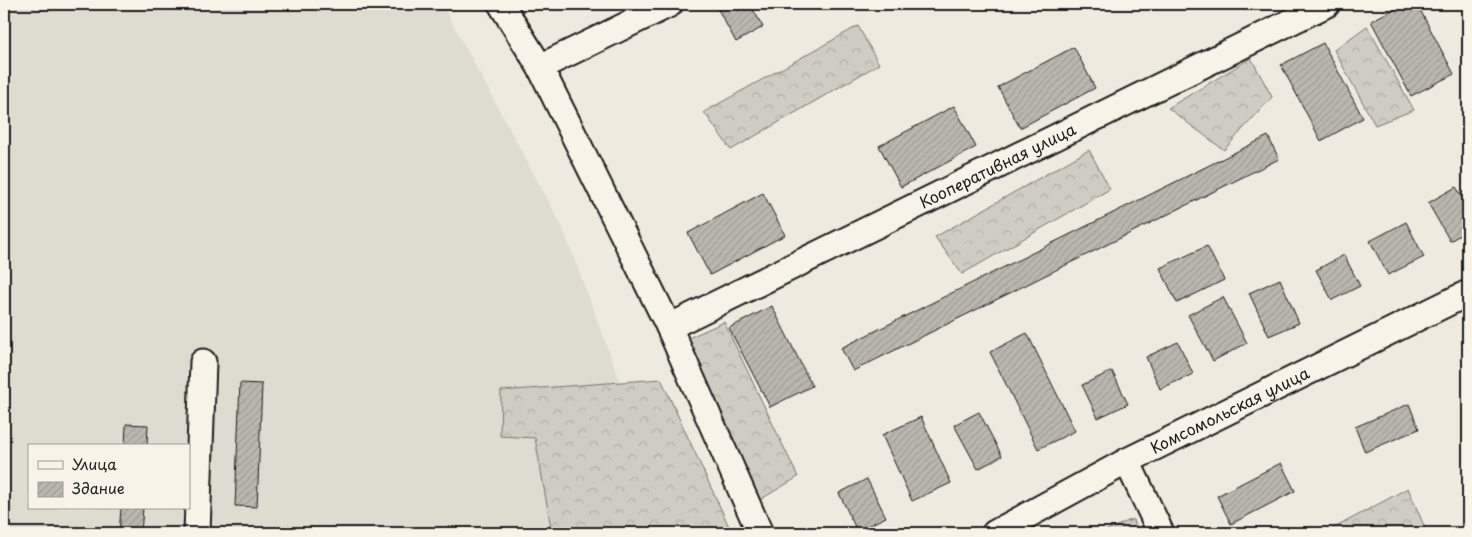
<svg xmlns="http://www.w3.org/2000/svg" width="1472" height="537" font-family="'Playpen Sans',sans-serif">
<defs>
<pattern id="forest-crowns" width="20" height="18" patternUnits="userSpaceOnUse" patternTransform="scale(1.25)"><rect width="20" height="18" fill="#cfccc3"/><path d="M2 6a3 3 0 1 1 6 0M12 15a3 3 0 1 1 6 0" fill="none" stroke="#b1afa7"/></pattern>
<pattern id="building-hatch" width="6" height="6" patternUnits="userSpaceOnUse" patternTransform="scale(1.25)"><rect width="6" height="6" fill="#bab7af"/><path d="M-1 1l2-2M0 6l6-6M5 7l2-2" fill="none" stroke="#9f9d96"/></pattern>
</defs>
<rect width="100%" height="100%" fill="#eeeae0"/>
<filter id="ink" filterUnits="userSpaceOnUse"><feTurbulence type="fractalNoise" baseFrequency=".02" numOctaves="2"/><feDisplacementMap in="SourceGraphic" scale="10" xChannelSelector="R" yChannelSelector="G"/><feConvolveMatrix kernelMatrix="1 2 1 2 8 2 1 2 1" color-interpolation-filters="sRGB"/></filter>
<g filter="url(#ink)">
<!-- built -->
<path fill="#dedbd1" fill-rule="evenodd" d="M4,4H442L562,226L677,533H4ZM29,446H189V508H29Z"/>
<!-- forest -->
<g fill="url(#forest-crowns)" stroke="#767470">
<polygon points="858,26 879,64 731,150 704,112"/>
<polygon points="1367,26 1414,110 1375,125 1334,50"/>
<polygon points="1251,58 1272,97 1224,150 1168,108"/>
<polygon points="1089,150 1110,189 962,274 935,237"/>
<polygon points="724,322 798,477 758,501 684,340"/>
<polygon points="661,379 732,533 552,533 535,438 500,436 501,391"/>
<polygon points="1408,488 1427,533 1325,533"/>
<polygon points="1133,519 1140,533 1100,533"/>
</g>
<!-- building -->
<g fill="url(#building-hatch)" stroke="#1c1c1c">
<polygon points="715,4 750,4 763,27 736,42"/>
<polygon points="792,4 804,4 795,9"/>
<polygon points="1403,4 1417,4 1454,74 1411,96 1371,21"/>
<polygon points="1323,43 1363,118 1321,141 1281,65"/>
<polygon points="1074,47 1095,88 1020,128 998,87"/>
<polygon points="954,106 976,147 901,187 879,146"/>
<polygon points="1268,136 1279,159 853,371 841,348"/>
<polygon points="1456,187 1468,206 1468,230 1450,241 1428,203"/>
<polygon points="763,193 785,235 710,275 688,233"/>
<polygon points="1406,222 1424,257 1388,275 1370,241"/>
<polygon points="1207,246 1224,280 1177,303 1160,268"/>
<polygon points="1344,255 1360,286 1332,300 1316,270"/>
<polygon points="1280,279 1299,323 1269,336 1249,293"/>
<polygon points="1223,297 1247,343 1213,361 1188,315"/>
<polygon points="772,306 812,386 770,407 729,328"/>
<polygon points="1027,333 1075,431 1038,449 990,352"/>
<polygon points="1178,342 1193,374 1160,389 1146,357"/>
<polygon points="1112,371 1128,404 1098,418 1082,385"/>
<polygon points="240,383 262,384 257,507 235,506"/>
<polygon points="1409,404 1419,429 1365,452 1355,427"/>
<polygon points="979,412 1002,456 978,469 954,425"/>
<polygon points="921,417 951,483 912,501 882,435"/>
<polygon points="126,424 148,425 147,446 125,446"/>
<polygon points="1281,463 1295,491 1231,524 1217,496"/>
<polygon points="867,479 886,517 857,531 839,493"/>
<polygon points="121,508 143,508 141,533 119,533"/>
</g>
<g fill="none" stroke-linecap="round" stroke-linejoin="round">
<!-- street casing -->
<g stroke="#1c1c1c" stroke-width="29">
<g id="street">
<polyline points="501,4 540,67 669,327 760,533"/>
<polyline points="540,67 670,4"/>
<path id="s1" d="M669,327L1327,4"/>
<polyline points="1127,461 1161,533"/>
<polyline points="197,533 203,362"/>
<path id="s2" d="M995,533L1127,461L1468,293"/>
</g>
</g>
<!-- street -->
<use href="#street" stroke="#f7f3e8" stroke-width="25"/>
</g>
</g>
<g text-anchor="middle" stroke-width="4" stroke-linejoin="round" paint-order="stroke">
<!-- street labels -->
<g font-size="16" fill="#1c1c1c" stroke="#f7f3e8">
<text dy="6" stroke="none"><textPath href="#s1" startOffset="366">Кооперативная улица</textPath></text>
<text dy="6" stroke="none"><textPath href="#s2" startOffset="265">Комсомольская улица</textPath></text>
</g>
</g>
<!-- margin -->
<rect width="1472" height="537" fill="none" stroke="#f7f3e8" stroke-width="20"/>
<rect x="10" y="10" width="1452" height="517" fill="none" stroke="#1c1c1c" stroke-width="2" filter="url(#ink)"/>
<!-- legend -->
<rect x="28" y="444" width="162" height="65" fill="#f7f3e8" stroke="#9f9d96"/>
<rect x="38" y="461" width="25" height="8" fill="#f7f3e8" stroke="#9f9d96"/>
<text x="72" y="470" font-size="15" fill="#1c1c1c">Улица</text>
<rect x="38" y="482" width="25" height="15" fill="url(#building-hatch)" stroke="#9f9d96"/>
<text x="72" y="494" font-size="15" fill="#1c1c1c">Здание</text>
</svg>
